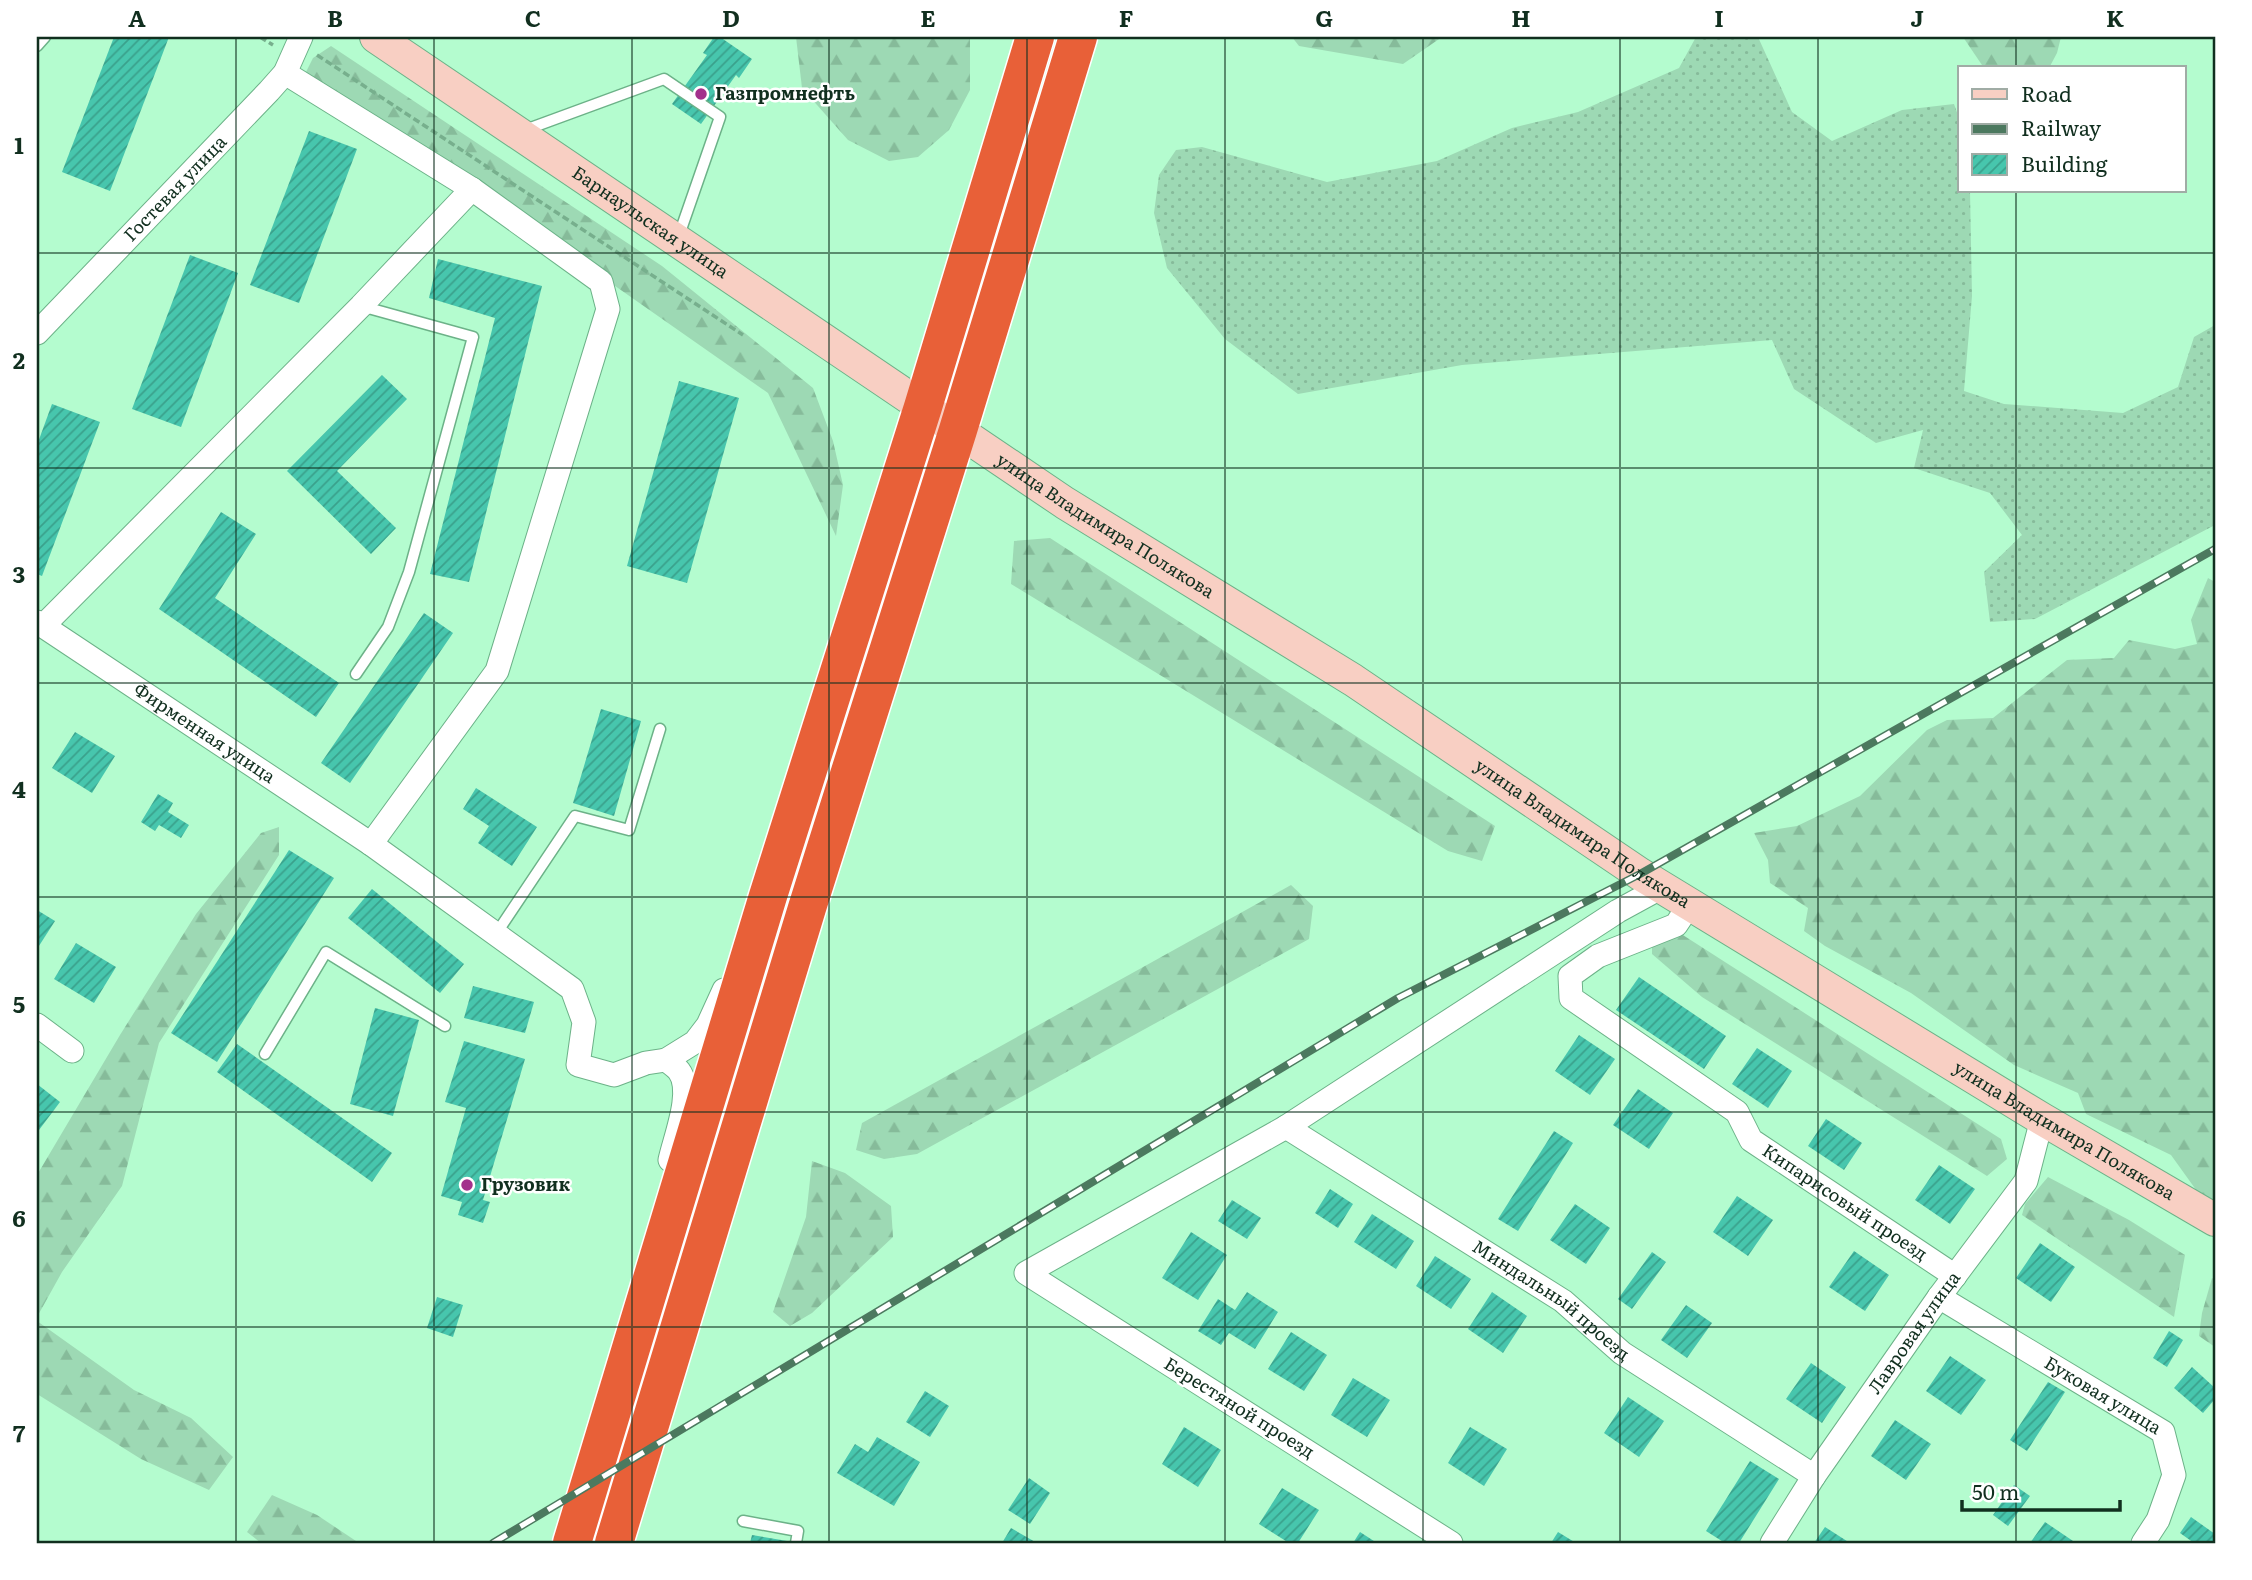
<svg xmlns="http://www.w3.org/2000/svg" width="2252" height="1580" font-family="Literata,serif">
<defs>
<pattern id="grass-dots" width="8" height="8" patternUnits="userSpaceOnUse" patternTransform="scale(1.75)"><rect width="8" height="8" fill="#9dd9b4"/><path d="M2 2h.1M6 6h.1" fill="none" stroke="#86bb9a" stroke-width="1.8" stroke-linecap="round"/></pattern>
<pattern id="forest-firs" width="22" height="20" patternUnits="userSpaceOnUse" patternTransform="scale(1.75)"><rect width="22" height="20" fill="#9dd9b4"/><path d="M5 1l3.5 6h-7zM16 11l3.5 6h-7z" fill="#86bb9a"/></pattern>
<pattern id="building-hatch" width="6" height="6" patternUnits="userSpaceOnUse" patternTransform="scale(1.75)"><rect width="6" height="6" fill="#47c6ad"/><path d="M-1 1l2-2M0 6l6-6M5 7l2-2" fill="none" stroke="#3aa18c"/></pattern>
</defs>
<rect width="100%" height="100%" fill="#b4fccf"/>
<!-- grass -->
<polygon fill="url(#grass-dots)" points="1696,37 1758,37 1792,112 1832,141 1902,110 1954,104 1960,121 1960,191 1970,191 1972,296 1964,391 2004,404 2123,413 2178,387 2194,337 2215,325 2215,525 2035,619 1990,622 1984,572 2022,535 1990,493 1914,468 1923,430 1876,443 1794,389 1772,340 1462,365 1298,394 1225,339 1167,268 1154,213 1159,175 1176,150 1202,147 1327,182 1437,161 1512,128 1578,112 1679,68"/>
<!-- forest -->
<g fill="url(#forest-firs)">
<polygon points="796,37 970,37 970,90 949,130 918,157 889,161 848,140 802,88"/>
<polygon points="1292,37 1442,37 1403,64 1299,46"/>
<polygon points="1963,37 2061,37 2057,53 2049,68 1984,68"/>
<polygon points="331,46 662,266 813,388 833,441 843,485 836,536 768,393 558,246 303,78 313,58"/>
<polygon points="1050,538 1495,826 1482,861 1448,851 1011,584 1014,541"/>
<polygon points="2208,578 2215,582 2215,1203 2199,1194 2171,1155 2086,1114 2078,1093 2014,1065 1911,993 1825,946 1804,931 1808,908 1770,883 1768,860 1754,833 1797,826 1860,796 1927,730 1947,720 1993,718 2067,660 2114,658 2129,640 2175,649 2197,644 2191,620"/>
<polygon points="279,827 279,855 159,1043 122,1186 62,1272 37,1317 37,1175 120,1035 196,914 261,833"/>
<polygon points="1291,885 1313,906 1309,939 917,1154 884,1159 856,1150 862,1123"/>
<polygon points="1675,930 2001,1139 2007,1159 1987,1176 1702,997 1652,954 1652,937"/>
<polygon points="812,1161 845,1173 891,1206 893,1237 812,1313 790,1326 773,1312 806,1217"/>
<polygon points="2048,1177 2129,1220 2185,1255 2174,1317 2022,1215 2025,1204"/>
<polygon points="2212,1278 2215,1280 2215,1347 2199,1336 2202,1313"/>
<polygon points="37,1321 134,1390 191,1418 233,1457 209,1490 141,1459 37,1394"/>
<polygon points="272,1495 317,1515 359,1543 261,1543 247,1532"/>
</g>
<!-- building -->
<g fill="url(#building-hatch)">
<polygon points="114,37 169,37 110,191 62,172"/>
<polygon points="714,37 720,37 752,59 739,78 736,75 701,124 672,104 707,55 703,53"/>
<polygon points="309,131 357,149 299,303 250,285"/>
<polygon points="190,255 238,273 181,427 132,409"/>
<polygon points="438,259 542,286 469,582 430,574 495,318 429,298"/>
<polygon points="382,375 407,399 337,471 396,528 371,554 287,471"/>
<polygon points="679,381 739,398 687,583 627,566"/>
<polygon points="52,404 100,422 42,576 37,574 37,445"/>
<polygon points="221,512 256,534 215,598 339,683 316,717 159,609"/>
<polygon points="424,613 453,633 350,783 321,763"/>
<polygon points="601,709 641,721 614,816 573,803"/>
<polygon points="75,732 115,756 92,793 52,768"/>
<polygon points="476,788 537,827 512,866 478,843 489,826 463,809"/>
<polygon points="158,794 173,803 168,812 189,825 181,838 159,825 155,831 141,822"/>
<polygon points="289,850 334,878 217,1062 171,1033"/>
<polygon points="372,889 464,964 440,993 348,918"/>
<polygon points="37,910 55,921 37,949"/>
<polygon points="76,943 116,967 94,1003 54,979"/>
<polygon points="1639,977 1726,1036 1704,1069 1616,1010"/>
<polygon points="473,986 534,1002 525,1033 464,1018"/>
<polygon points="375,1008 419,1020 393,1116 350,1104"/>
<polygon points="1579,1035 1615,1059 1590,1095 1555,1071"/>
<polygon points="464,1041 525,1059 483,1200 490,1202 483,1223 458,1215 462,1202 441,1196 466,1108 445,1102"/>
<polygon points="237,1044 392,1153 372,1182 217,1072"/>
<polygon points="1757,1048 1792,1071 1768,1108 1732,1084"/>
<polygon points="37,1084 60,1102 39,1130 37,1128"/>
<polygon points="1638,1089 1673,1113 1649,1149 1613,1125"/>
<polygon points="1826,1119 1862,1143 1844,1170 1808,1146"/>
<polygon points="1554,1131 1573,1143 1518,1231 1498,1219"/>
<polygon points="1939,1165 1975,1189 1950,1224 1915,1200"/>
<polygon points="1330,1189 1353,1204 1338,1228 1315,1213"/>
<polygon points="1737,1196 1773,1220 1748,1256 1713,1232"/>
<polygon points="1232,1200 1261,1218 1247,1239 1218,1221"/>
<polygon points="1575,1204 1610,1228 1586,1264 1550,1240"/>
<polygon points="1372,1214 1414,1241 1396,1269 1354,1242"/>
<polygon points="1191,1232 1227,1255 1198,1300 1162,1278"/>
<polygon points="2040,1243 2075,1267 2051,1302 2016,1278"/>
<polygon points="1854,1251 1889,1275 1865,1311 1829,1287"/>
<polygon points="1652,1252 1666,1262 1632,1309 1618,1299"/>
<polygon points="1435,1256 1471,1279 1451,1309 1416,1286"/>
<polygon points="1247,1292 1278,1312 1255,1349 1229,1333 1221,1345 1198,1331 1218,1299 1235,1310"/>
<polygon points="1492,1292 1527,1316 1503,1353 1468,1329"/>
<polygon points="437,1297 463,1305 453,1337 427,1328"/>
<polygon points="1686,1305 1712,1323 1687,1358 1661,1340"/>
<polygon points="2169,1331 2183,1340 2167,1367 2153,1358"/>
<polygon points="1291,1332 1327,1355 1304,1391 1268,1369"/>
<polygon points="1950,1356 1986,1380 1961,1415 1926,1391"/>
<polygon points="1811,1363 1846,1387 1822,1423 1786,1399"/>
<polygon points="2192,1367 2215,1388 2215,1399 2203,1413 2174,1388"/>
<polygon points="1353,1378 1390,1400 1367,1437 1331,1415"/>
<polygon points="2048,1382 2065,1392 2027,1451 2010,1440"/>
<polygon points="925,1391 949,1406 930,1437 906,1422"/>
<polygon points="1628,1397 1664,1421 1639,1457 1604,1433"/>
<polygon points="1895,1420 1931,1444 1906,1480 1871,1456"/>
<polygon points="1184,1427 1221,1450 1198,1487 1162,1464"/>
<polygon points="1470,1427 1507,1449 1484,1486 1448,1463"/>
<polygon points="877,1437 920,1462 894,1506 837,1473 855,1444 868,1452"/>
<polygon points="1750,1461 1779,1479 1739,1543 1725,1543 1706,1531"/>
<polygon points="1029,1478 1050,1493 1030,1524 1008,1510"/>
<polygon points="2014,1485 2030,1496 2008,1526 1993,1515"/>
<polygon points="1282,1488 1319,1510 1298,1543 1289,1543 1259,1524"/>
<polygon points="2191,1517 2215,1534 2215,1543 2194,1543 2180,1533"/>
<polygon points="2045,1522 2076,1543 2030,1543"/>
<polygon points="1825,1527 1850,1543 1814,1543"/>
<polygon points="1011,1528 1037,1543 1002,1543"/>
<polygon points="1360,1532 1377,1543 1353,1543"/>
<polygon points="1558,1532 1576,1543 1551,1543"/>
<polygon points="752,1535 793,1542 793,1543 750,1543"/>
</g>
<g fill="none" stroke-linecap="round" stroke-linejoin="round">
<!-- lane casing -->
<g stroke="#6cb288" stroke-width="13">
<g id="lane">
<polyline points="37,46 45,37"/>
<polyline points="525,130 664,79 720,117 678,238"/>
<polyline points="356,674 388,627 409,572 473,337 361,306"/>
<polyline points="496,934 575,816 629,830 660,729"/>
<polyline points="265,1054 326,952 445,1026"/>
<polyline points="743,1521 798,1531 796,1543"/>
</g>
</g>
<!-- street casing -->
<g stroke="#6cb288" stroke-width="25">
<g id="street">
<polyline points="285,73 472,189 601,282 608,309 497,671 371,844 572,989 584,1022 578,1065 614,1075 646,1063 666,1060 695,1042 708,1025 724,990"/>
<path id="s1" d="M37,333L269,91L285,73L301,37"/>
<path id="s2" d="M37,622L371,844"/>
<polyline points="43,626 361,306 472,189"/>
<path id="s3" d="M1690,904L1676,925L1598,956L1570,976L1571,998L1737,1112L1751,1140L1955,1276"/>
<polyline points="37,1025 72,1051"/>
<path d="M666,1060C670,1063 676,1067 679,1071C694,1091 675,1137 670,1160"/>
<path id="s4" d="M1286,1127L1563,1301L1622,1353L1814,1476"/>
<path id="s5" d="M1939,1297L2163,1432L2174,1475L2158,1520L2143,1543"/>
<polyline points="1451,1543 1026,1273 1286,1127 1618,911 1662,887"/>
<path id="s6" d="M1772,1543L1814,1476L1939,1297L2026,1181L2042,1119"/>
</g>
</g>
<!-- secondary casing -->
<g stroke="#6cb288" stroke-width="34">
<g id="secondary">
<path id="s7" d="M376,37L1065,503L1353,680L1640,874L2042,1119L2215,1220"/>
</g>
</g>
<!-- highway casing -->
<g stroke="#fff" stroke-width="41">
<g id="highway">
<polyline points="572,1543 768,896 923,407 1035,37"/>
<polyline points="614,1543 807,908 958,430 1078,37"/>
</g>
</g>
<!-- path -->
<g stroke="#77af8d" stroke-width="3.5" stroke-dasharray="7 3.5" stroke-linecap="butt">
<polyline points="260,37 273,45"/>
<polyline points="317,55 743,335"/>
</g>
<!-- lane -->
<use href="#lane" stroke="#fff" stroke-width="10"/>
<!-- street -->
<use href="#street" stroke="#fff" stroke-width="23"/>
<!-- secondary -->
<use href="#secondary" stroke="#f8cfc3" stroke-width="32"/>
<!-- highway -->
<use href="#highway" stroke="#e86038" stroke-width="38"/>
<!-- rail casing -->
<g stroke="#4c795f" stroke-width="8">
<polyline id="rail" points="493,1543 1398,998 1640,874 2215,549"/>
</g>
<!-- rail -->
<use href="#rail" stroke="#fff" stroke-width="5" stroke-dasharray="16" stroke-linecap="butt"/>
</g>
<!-- grid -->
<path fill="none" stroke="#112f1f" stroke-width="2" stroke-opacity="0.55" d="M236,37V1543M434,37V1543M632,37V1543M829,37V1543M1027,37V1543M1225,37V1543M1423,37V1543M1620,37V1543M1818,37V1543M2016,37V68M2016,191V1543M37,253H2215M37,468H2215M37,683H2215M37,897H2215M37,1112H2215M37,1327H2215"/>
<!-- markers -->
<g fill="#a3308c" stroke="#fff" stroke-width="2.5">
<circle cx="701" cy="94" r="7"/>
<circle cx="467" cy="1185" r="7"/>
</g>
<g text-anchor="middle" stroke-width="5" stroke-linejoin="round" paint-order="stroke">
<!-- poi labels -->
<g font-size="18" font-weight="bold" fill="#112f1f" stroke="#fff" text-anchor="start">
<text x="715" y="100">Газпромнефть</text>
<text x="481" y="1191">Грузовик</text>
</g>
<!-- street labels -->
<g font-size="18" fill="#112f1f" stroke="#fff">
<text dy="6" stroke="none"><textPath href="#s1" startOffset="200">Гостевая улица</textPath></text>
<text dy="6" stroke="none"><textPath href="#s7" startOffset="331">Барнаульская улица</textPath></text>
<text dy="6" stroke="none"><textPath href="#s7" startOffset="878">улица Владимира Полякова</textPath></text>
<text dy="6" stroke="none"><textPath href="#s2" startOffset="201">Фирменная улица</textPath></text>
<text dy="6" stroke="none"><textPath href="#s7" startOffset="1446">улица Владимира Полякова</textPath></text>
<text dy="6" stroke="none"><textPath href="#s7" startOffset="2012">улица Владимира Полякова</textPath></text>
<text dy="6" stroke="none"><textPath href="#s3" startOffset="511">Кипарисовый проезд</textPath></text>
<text dy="6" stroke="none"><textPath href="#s4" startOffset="317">Миндальный проезд</textPath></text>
<text dy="6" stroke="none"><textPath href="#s6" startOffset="254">Лавровая улица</textPath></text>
<text dy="6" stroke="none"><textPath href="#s5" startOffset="191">Буковая улица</textPath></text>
<text transform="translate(1239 1408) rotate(32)" y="6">Берестяной проезд</text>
</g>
</g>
<!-- border -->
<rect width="2252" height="1580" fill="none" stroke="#ffffff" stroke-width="77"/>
<!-- legend -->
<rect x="1958" y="66" width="228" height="126" fill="#ffffff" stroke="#a0aca5" stroke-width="2"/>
<rect x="1972" y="89" width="35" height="10" fill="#f8cfc3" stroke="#a0aca5" stroke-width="2"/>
<text x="2021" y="102" font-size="21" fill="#112f1f">Road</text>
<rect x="1972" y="124" width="35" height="10" fill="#4c795f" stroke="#a0aca5" stroke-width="2"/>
<text x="2021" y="136" font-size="21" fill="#112f1f">Railway</text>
<rect x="1972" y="154" width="35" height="21" fill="url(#building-hatch)" stroke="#a0aca5" stroke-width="2"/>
<text x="2021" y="172" font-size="21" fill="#112f1f">Building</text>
<!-- scale -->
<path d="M1962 1500v10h158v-10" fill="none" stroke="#112f1f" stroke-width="3.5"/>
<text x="1972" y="1500" font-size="21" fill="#112f1f" stroke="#ffffff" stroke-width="5" paint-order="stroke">50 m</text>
<rect x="38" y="38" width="2176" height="1504" fill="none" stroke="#112f1f" stroke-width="2.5"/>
<g font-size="23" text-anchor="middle" font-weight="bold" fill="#112f1f">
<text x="137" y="27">A</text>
<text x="335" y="27">B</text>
<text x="533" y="27">C</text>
<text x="731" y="27">D</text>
<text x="928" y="27">E</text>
<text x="1126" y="27">F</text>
<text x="1324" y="27">G</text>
<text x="1521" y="27">H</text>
<text x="1719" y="27">I</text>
<text x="1917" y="27">J</text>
<text x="2115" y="27">K</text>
<text x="19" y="154">1</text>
<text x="19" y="369">2</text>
<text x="19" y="583">3</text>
<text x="19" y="798">4</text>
<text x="19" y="1013">5</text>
<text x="19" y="1227">6</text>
<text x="19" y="1442">7</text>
</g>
</svg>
